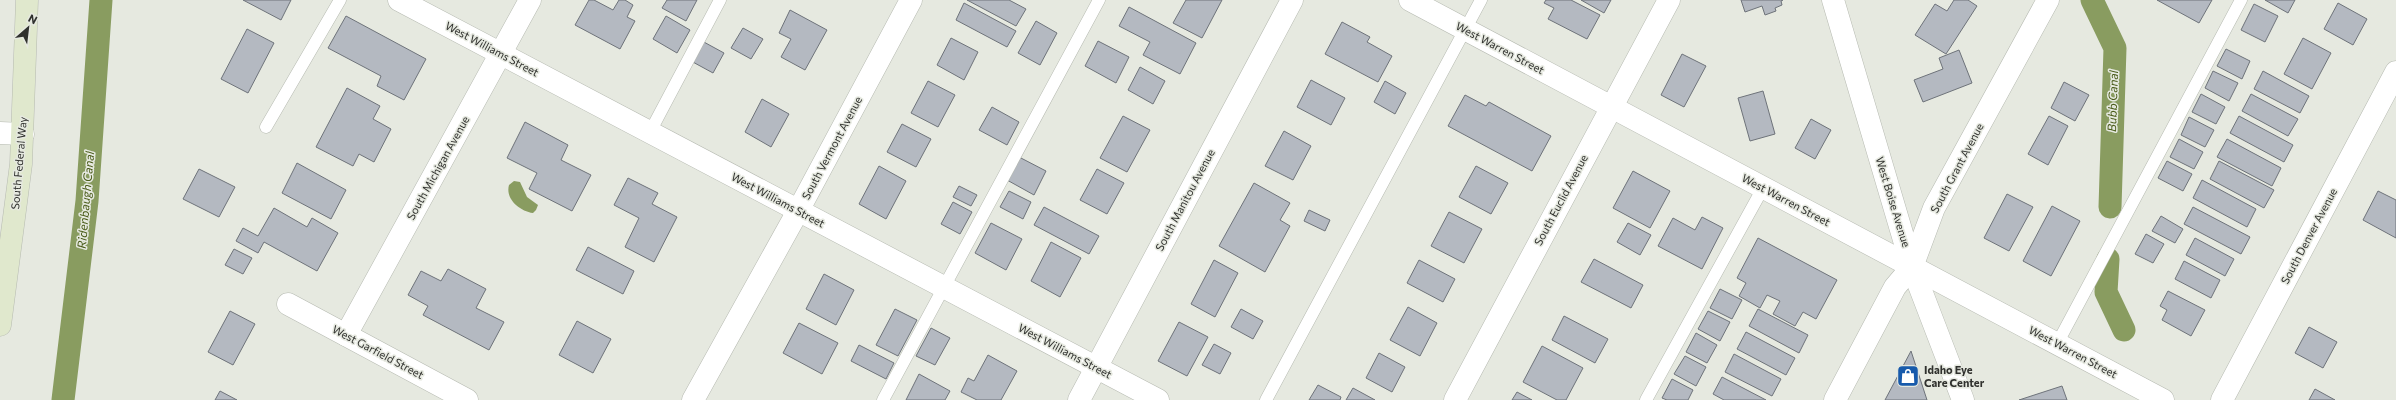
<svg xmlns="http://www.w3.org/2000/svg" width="2396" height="400" font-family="Commissioner,sans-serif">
<rect width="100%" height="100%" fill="#e6e9e0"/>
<!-- water -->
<path fill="#899c60" d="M514,181L520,182L527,197L538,205L536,210L533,213C520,211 505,199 509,185Z"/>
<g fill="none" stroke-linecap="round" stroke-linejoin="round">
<!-- canal -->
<g stroke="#899c60" stroke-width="23">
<polyline points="2092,0 2115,48 2110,207"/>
<polyline points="2108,259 2106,292 2124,330"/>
<polyline points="63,400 87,201 101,0"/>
</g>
</g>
<!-- building -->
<g fill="#b4b9c1" stroke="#6e737a">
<polygon points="243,0 291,0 281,20"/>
<polygon points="589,0 594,0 613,10 619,0 625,0 633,5 627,17 635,21 620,49 575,25"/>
<polygon points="667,0 697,0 686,21 662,8"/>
<polygon points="967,0 1009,0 1026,9 1016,26"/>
<polygon points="1186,0 1222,0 1202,38 1173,23"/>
<polygon points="1546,0 1571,0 1600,15 1587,39 1548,19 1554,8 1544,3"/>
<polygon points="1581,0 1611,0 1604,13"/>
<polygon points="1741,0 1783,0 1781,1 1782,5 1775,8 1776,11 1765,15 1762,6 1745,12"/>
<polygon points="1954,0 1968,0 1977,6 1946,54 1915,35 1935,4 1947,11"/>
<polygon points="2157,0 2212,0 2199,23"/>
<polygon points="2265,0 2295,0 2288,13"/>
<polygon points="964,3 1016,31 1007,47 956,20"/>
<polygon points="2338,3 2367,19 2353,45 2324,29"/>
<polygon points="2254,4 2278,16 2265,42 2241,30"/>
<polygon points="1129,7 1196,43 1180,74 1143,55 1150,42 1119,26"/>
<polygon points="790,10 827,30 805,70 781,57 791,39 779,33"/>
<polygon points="346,16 426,59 404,100 377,86 381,76 328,48"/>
<polygon points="666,16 690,30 677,53 653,39"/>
<polygon points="1036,21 1057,33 1040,65 1018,53"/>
<polygon points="1342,22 1370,37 1367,42 1392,56 1378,82 1325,54"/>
<polygon points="743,28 763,39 751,59 731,48"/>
<polygon points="247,29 274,43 248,93 221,79"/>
<polygon points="951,38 978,52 964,80 937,65"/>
<polygon points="2303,38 2331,53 2312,89 2284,74"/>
<polygon points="702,41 724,53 713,73 691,61"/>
<polygon points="1098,41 1129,57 1116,83 1085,66"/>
<polygon points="2226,49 2250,61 2242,79 2217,66"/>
<polygon points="1959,50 1972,83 1923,102 1914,80 1943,69 1939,58"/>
<polygon points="1682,54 1706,66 1684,107 1661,95"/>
<polygon points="1140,67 1165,81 1153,104 1128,90"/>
<polygon points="2213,71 2238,83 2229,101 2205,88"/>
<polygon points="2263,71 2309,96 2300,113 2254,89"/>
<polygon points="1311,80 1345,98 1331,125 1297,107"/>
<polygon points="928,81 955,95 938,127 911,113"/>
<polygon points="1385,81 1406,93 1395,114 1374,102"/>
<polygon points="2064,82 2089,95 2075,121 2051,108"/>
<polygon points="347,88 380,106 373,119 391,129 374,162 359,154 353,166 316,147"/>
<polygon points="1763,91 1775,134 1750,141 1738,98"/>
<polygon points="2201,94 2225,107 2216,124 2192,112"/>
<polygon points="2251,94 2298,119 2288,136 2242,111"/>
<polygon points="1465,95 1486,106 1489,102 1551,136 1532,171 1448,126"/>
<polygon points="762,99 789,114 771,147 745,132"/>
<polygon points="992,107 1019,122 1007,145 979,130"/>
<polygon points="1123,116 1150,130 1127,172 1100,158"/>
<polygon points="2049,116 2068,126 2048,165 2028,154"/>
<polygon points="2239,116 2293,145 2284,162 2230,133"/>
<polygon points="2189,117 2214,130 2205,147 2181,135"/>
<polygon points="1811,119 1831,130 1815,159 1795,148"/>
<polygon points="525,122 568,145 561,160 591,175 572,211 529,189 537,173 507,158"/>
<polygon points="902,124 931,139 916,167 887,152"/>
<polygon points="1284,131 1311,146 1293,180 1265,166"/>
<polygon points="2179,139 2203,152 2194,169 2170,157"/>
<polygon points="2227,139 2281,168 2272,186 2217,157"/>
<polygon points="1019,157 1046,171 1034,195 1007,180"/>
<polygon points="2167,161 2192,174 2183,191 2158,178"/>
<polygon points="2219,161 2274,190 2264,208 2210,179"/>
<polygon points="297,163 346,190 331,219 282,193"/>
<polygon points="879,166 906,181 886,219 859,204"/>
<polygon points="1476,166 1508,183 1491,214 1459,197"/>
<polygon points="199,169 235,187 219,217 183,199"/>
<polygon points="1097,169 1124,183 1107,214 1080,200"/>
<polygon points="1633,171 1670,191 1650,228 1613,208"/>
<polygon points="628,178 658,193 652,204 677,217 654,262 625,247 639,218 614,205"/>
<polygon points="2202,180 2256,209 2247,227 2193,198"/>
<polygon points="1254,183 1290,203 1280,220 1290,226 1265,272 1219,246"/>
<polygon points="959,186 977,195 971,206 953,197"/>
<polygon points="1009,191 1031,202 1023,219 1000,207"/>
<polygon points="2378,191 2396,200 2396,238 2363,220"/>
<polygon points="2007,194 2033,207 2009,251 1984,238"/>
<polygon points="953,202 972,212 960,234 941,224"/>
<polygon points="2052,206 2080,221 2051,276 2023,261"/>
<polygon points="1044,207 1099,236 1089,254 1034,225"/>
<polygon points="2193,207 2250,237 2241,254 2184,224"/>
<polygon points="274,208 307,227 312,218 338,233 317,271 264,242 258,253 236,241 243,228 258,236"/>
<polygon points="1309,210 1330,220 1325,231 1304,221"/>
<polygon points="1449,212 1482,229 1464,263 1431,246"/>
<polygon points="2161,216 2183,229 2175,243 2152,231"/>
<polygon points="1702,217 1723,228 1702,269 1658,246 1673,218 1695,230"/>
<polygon points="991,223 1022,239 1006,270 975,253"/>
<polygon points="1628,223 1651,235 1640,255 1617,242"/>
<polygon points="2146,234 2164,244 2153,263 2135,254"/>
<polygon points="1758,238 1837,280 1816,319 1803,312 1795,326 1773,314 1780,301 1767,295 1760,308 1739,296 1746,283 1737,278"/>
<polygon points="2195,238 2234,259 2225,276 2186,255"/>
<polygon points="1051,242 1081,258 1060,297 1031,281"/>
<polygon points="588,247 634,271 623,294 576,270"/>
<polygon points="234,249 252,258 243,274 225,265"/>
<polygon points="1594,259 1643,285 1631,308 1581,282"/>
<polygon points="1214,260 1238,273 1215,317 1191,304"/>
<polygon points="1419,260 1455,279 1443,302 1407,283"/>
<polygon points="2184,261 2220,280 2211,298 2175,279"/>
<polygon points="448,269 486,289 476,308 504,322 489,350 423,315 428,306 408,295 421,271 441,281"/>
<polygon points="824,274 854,290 836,325 806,309"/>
<polygon points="1720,289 1742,300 1732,319 1710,308"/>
<polygon points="2168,291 2205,310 2191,336 2162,320 2167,310 2160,306"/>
<polygon points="1408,307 1437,323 1420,356 1390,340"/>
<polygon points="895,309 917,320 898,356 876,345"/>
<polygon points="1241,309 1263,321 1253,339 1231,327"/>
<polygon points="1758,309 1808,335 1799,353 1749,326"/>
<polygon points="230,311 255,324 233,365 208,352"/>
<polygon points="1708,311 1730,322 1720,341 1698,329"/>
<polygon points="1564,316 1608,339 1595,363 1552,340"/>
<polygon points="577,321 611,339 593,373 559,355"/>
<polygon points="1179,322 1208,337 1187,376 1158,361"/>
<polygon points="799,323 838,343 822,374 783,353"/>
<polygon points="2309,327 2337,342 2323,368 2295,353"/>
<polygon points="931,328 950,338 935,365 916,356"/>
<polygon points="1746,332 1795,358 1786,375 1737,349"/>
<polygon points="1696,333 1717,345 1707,363 1686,352"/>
<polygon points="1214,344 1231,353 1220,374 1202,365"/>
<polygon points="859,345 894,363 886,379 851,361"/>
<polygon points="1542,346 1583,368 1566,400 1557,400 1523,382"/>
<polygon points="1911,351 1927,400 1885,400"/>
<polygon points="1379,353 1405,367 1392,392 1366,378"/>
<polygon points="1734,354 1781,379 1772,396 1725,372"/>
<polygon points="988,355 1017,371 1001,400 977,400 961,392 968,378 974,381"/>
<polygon points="1685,356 1706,367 1696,386 1674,374"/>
<polygon points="919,374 950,391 945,400 906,400"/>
<polygon points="1722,377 1766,400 1724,400 1713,394"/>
<polygon points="1672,379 1693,390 1688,400 1667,400 1662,398"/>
<polygon points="1318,385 1341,397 1340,400 1309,400"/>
<polygon points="2062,386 2067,400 2019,400"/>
<polygon points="1353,388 1375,400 1346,400"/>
<polygon points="2315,389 2335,400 2309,400"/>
<polygon points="220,391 237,400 215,400"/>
<polygon points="1517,392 1532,400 1512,400"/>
</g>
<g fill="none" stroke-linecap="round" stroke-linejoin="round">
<!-- service casing -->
<g stroke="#b6bab1" stroke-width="13">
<g id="service">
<polyline points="266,127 340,0"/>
<polyline points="650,132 720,0"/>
<polyline points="2057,344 2241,0"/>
<polyline points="883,400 1099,0"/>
<polyline points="1266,400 1481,0"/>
<polyline points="1646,400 1763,188"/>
</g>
</g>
<!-- minor casing -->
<g stroke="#b6bab1" stroke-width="23">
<g id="minor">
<polyline points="399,0 1158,400"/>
<polyline points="1410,0 2163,400"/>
<polyline points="288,304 467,400"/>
<polyline points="346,335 530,0"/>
<polyline points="693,400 798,211 911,0"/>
<polyline points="1079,400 1292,0"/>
<polyline points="1455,400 1669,0"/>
<polyline points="1835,400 1895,287 1912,267 1934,208 2048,0"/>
<polyline points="2222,400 2396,72"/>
</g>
</g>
<!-- tertiary casing -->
<g stroke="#b6bab1" stroke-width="23">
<g id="tertiary">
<polyline points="1833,0 1912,267 1963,400"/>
<polyline points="0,133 23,134"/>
</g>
</g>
<!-- secondary casing -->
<g stroke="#b6bab1" stroke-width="23">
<polyline id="secondary" points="0,325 21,164 27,0"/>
</g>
<!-- service -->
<use href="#service" stroke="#fff" stroke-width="12"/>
<!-- minor -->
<use href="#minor" stroke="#fff" stroke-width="22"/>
<!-- tertiary -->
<use href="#tertiary" stroke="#fff" stroke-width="22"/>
<!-- secondary -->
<use href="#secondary" stroke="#e0e8cd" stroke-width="22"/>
</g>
<!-- icons -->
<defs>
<g id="shop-square" transform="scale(1.15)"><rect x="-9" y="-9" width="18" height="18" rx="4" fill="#175aab" stroke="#e6e9e0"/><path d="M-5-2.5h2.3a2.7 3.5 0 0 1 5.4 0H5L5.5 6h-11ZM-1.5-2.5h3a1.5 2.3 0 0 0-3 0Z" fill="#fff"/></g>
</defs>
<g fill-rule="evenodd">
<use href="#shop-square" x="1908" y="376"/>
</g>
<g text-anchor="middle" stroke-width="3" stroke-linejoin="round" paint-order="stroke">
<!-- street labels -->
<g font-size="11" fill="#30312e" stroke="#e6e9e0">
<text transform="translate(1500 48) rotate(28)" y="4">West Warren Street</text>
<text transform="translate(492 49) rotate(28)" y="4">West Williams Street</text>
<text transform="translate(832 148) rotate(-62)" y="4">South Vermont Avenue</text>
<text transform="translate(19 163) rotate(-85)" y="4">South Federal Way</text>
<text transform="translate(438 168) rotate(-61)" y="4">South Michigan Avenue</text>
<text transform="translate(1957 168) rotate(-62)" y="4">South Grant Avenue</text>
<text transform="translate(778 200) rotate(28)" y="4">West Williams Street</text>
<text transform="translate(1185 200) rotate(-62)" y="4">South Manitou Avenue</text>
<text transform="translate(1561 200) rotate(-62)" y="4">South Euclid Avenue</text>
<text transform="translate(1786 200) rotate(28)" y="4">West Warren Street</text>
<text transform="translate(1893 202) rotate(73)" y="4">West Boise Avenue</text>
<text transform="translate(2309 236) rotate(-62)" y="4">South Denver Avenue</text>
<text transform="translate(1065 351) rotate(28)" y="4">West Williams Street</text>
<text transform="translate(378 352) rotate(28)" y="4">West Garfield Street</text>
<text transform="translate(2073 352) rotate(28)" y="4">West Warren Street</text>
</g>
<!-- poi labels -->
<g font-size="11" font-weight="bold" fill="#30312e" stroke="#e6e9e0" text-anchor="start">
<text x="1924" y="374">Idaho Eye<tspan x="1924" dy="13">Care Center</tspan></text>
</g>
<!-- water labels -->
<g font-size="12" font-style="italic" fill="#4a5c1a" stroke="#e6e9e0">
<text transform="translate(2113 101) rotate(-88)" y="4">Bubb Canal</text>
<text transform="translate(86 200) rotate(-85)" y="4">Ridenbaugh Canal</text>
</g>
</g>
<!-- north arrow -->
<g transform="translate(28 28) rotate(28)" stroke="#e6e9e0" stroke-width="3" paint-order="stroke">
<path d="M0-3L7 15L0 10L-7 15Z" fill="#30312e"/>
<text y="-6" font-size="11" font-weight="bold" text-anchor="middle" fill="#30312e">N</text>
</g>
</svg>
